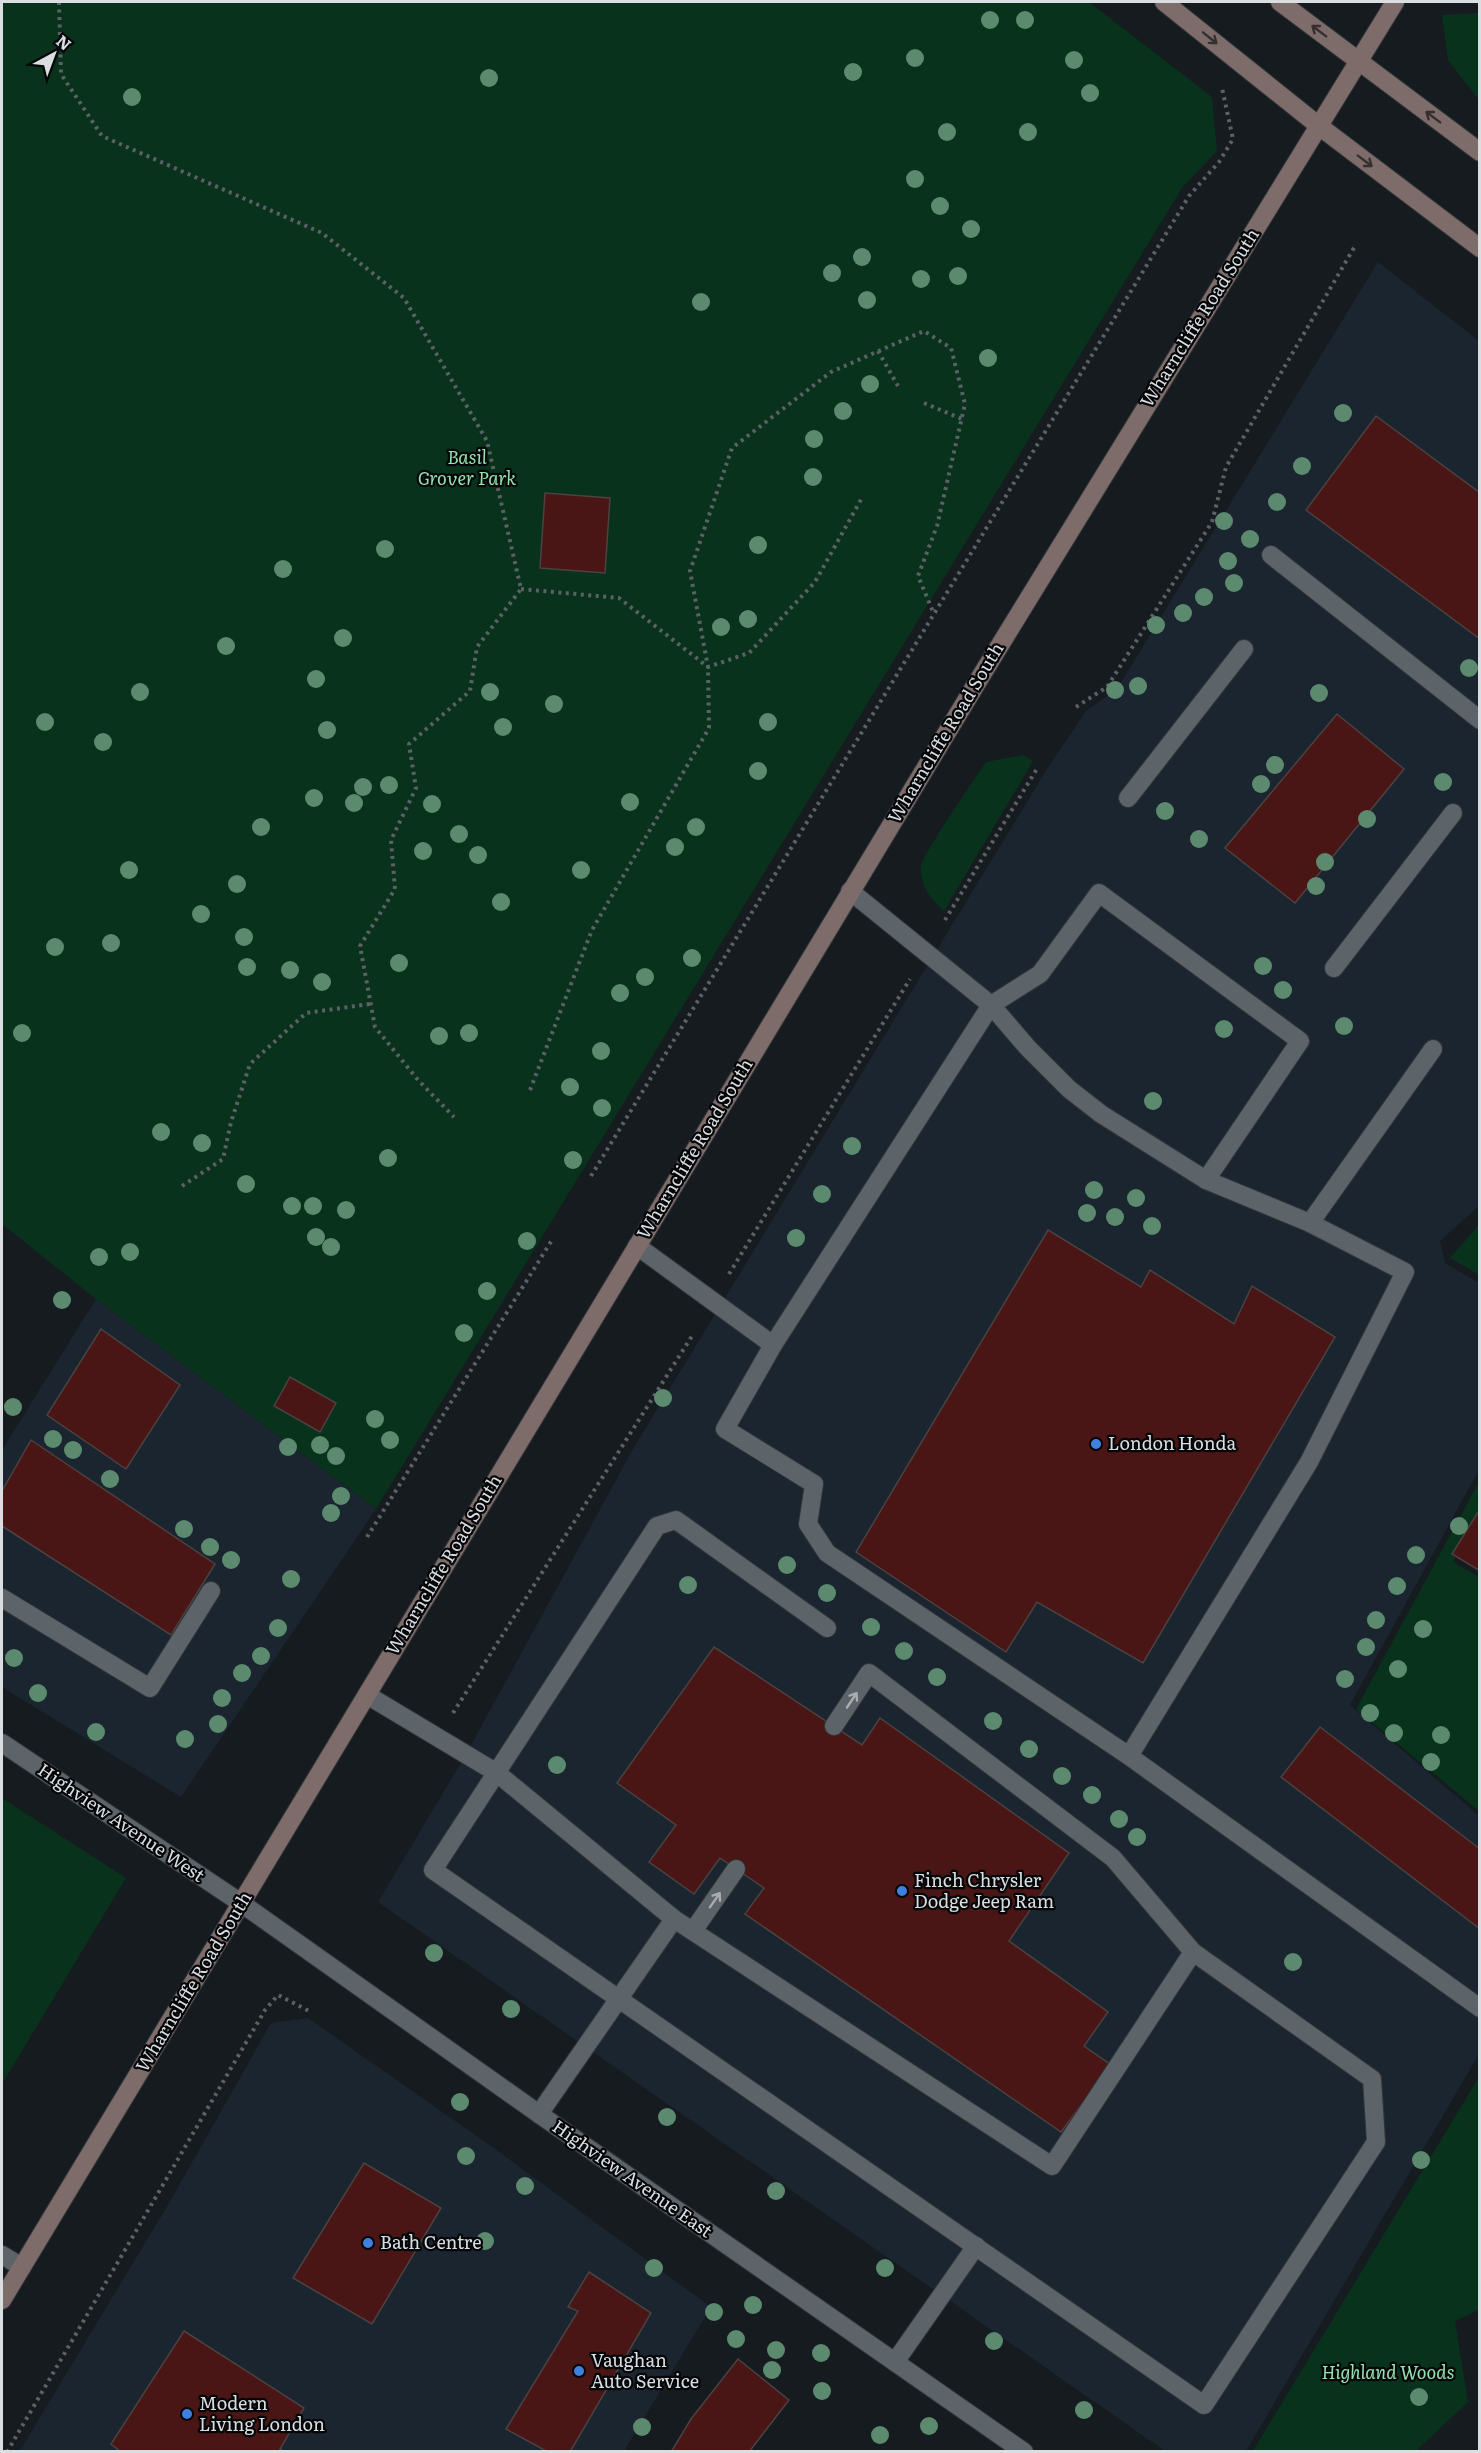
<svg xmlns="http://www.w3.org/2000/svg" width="1481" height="2453" font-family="Literata,serif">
<rect width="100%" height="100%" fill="#161b20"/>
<!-- built -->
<g fill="#1b252f">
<polygon points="1378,262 1479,341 1480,1205 1440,1241 1445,1263 1479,1283 1480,1468 1350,1705 1479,1816 1479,2054 1246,2451 1165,2451 378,1902 465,1756 633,1449 1047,769 1086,711 1117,689"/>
<polygon points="96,1299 376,1509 181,1797 2,1687 2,1450"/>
<polygon points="308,2018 488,2144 711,2307 624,2451 19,2452 165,2210 271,2023"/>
</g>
<!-- green -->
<g fill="#08321b">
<polygon points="2,2 1089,2 1212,97 1217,151 1182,188 376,1509 96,1299 2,1224"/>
<polygon points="1479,13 1480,13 1479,100 1448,60 1442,15"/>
<path d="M1023,755L1033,761L944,911C930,898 920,886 921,866C921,857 976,777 986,762Z"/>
<polygon points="1479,1225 1479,1275 1450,1258"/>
<polygon points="1479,1482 1479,1515 1453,1562 1479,1577 1479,1811 1356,1709"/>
<polygon points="2,1798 126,1878 2,2084"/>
<polygon points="1479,2077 1479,2310 1455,2321 1468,2402 1416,2451 1253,2451"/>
</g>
<!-- building -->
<g fill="#491515" stroke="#4b4241" stroke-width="1.5">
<polygon points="1376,416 1480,493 1480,639 1306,510"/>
<polygon points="545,493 610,498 605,573 540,568"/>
<polygon points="1337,714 1404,769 1295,903 1225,848"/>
<polygon points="1048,1230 1141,1287 1150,1270 1234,1324 1252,1286 1335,1337 1143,1663 1037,1602 1006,1652 856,1552"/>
<polygon points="101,1329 180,1385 126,1469 47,1415"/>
<polygon points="290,1377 336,1403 320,1432 274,1406"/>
<polygon points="31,1440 215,1564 171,1635 2,1526 2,1491"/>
<polygon points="1480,1509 1480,1571 1452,1554"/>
<polygon points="714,1647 862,1745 880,1718 1069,1853 1009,1941 1108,2012 1084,2046 1111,2065 1061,2132 745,1914 764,1888 720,1858 694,1894 649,1862 676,1825 617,1783"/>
<polygon points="1320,1727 1480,1849 1480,1929 1281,1777"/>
<polygon points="364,2163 441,2208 372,2324 293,2278"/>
<polygon points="589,2272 651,2313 570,2452 548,2452 506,2429 578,2311 568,2307"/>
<polygon points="184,2331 304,2408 280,2449 285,2452 121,2452 111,2444"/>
<polygon points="738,2359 789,2400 749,2452 671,2452 691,2419"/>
</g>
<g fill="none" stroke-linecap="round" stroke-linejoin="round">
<!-- service casing -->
<g stroke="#323639" stroke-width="20">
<g id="service">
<polyline points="1271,555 1480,720"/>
<polyline points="1128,798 1244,649"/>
<polyline points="1334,968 1453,813"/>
<polyline points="1310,1223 1433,1049"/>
<polyline points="637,1246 773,1345 725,1429 814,1484 808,1524 827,1553 1129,1756 1309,1462 1405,1272 1310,1223 1206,1180 1101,1114 1069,1089 1028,1048 991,1005 850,891"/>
<polyline points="773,1345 991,1005 1040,974 1099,893 1300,1041 1206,1180"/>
<polyline points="2,1598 150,1688 211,1591"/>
<polyline points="827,1628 676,1520 657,1526 433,1870 1204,2405 1376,2142 1372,2079 1193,1952"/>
<polyline points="367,1695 497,1773 674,1919 1052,2166 1193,1952 1113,1858 869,1673 834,1726"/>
<polyline points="1129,1756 1480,2008"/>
<polyline points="693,1931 736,1869"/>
<polyline points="539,2114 674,1919"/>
<polyline points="2,2255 22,2267"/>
<polyline points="895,2362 976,2246"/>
</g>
</g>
<!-- minor casing -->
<g stroke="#323639" stroke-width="20">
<polyline id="minor" points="2,1743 241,1903 539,2114 1024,2452"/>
</g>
<!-- secondary casing -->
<g stroke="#323639" stroke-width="20">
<g id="secondary">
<polyline points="1164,2 1319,126 1480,248"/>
<polyline points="1280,2 1480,152"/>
<polyline points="2,2300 981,676 1395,2"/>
</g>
</g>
<!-- path -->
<g stroke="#5c6165" stroke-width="4" stroke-dasharray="3 4.5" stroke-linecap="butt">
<polyline points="59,2 61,74 102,136 322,233 404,298 487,441 521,589 477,647 470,691 409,744 416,788 391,840 395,889 360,946 375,1027 418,1080 454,1117"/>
<polyline points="878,351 898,386"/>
<polyline points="924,403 962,419"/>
<polyline points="521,589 619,598 708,667 690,571 732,448 831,372 924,331 951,348 965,404 937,526 918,576 934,614"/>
<polyline points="1076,707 1107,687 1212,522 1226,467 1355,246"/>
<polyline points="945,920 1038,767"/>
<polyline points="530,1090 592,930 709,728 708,667 749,653 815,582 863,496"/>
<polyline points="591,1176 1189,196 1219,162 1233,139 1222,88"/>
<polyline points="182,1186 223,1159 231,1122 250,1064 306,1013 370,1004"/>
<polyline points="729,1274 910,979"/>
<polyline points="367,1537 552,1240"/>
<polyline points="453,1713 692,1336"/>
<polyline points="7,2452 265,2010 278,1995 309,2011"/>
</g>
<!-- service -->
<use href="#service" stroke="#5c6369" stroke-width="18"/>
<!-- minor -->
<use href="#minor" stroke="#5c6369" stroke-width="18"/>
<!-- secondary -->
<use href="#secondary" stroke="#7e6c6b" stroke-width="18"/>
</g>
<!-- trees -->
<g fill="#5b8a6f">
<circle cx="990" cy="20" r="9"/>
<circle cx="1025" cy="20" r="9"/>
<circle cx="915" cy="58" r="9"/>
<circle cx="1074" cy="60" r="9"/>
<circle cx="853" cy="72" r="9"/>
<circle cx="489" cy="78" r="9"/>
<circle cx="1090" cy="93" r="9"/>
<circle cx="132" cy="97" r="9"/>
<circle cx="947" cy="132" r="9"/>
<circle cx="1028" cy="132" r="9"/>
<circle cx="915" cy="179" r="9"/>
<circle cx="940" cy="206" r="9"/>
<circle cx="971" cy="229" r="9"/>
<circle cx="862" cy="257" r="9"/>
<circle cx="832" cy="273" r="9"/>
<circle cx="958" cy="276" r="9"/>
<circle cx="921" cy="279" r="9"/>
<circle cx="867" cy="300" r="9"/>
<circle cx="701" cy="302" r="9"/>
<circle cx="988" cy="358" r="9"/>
<circle cx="870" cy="384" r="9"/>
<circle cx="843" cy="411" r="9"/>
<circle cx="1343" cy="413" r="9"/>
<circle cx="814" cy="439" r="9"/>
<circle cx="1302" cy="466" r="9"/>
<circle cx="813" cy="477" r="9"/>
<circle cx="1277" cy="502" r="9"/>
<circle cx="1224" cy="521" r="9"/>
<circle cx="1250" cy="539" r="9"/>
<circle cx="758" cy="545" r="9"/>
<circle cx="385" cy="549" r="9"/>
<circle cx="1228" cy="561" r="9"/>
<circle cx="283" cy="569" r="9"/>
<circle cx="1234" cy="583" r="9"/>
<circle cx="1204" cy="597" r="9"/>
<circle cx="1183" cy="613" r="9"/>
<circle cx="748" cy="619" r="9"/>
<circle cx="1156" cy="625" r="9"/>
<circle cx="721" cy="627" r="9"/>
<circle cx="343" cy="638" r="9"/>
<circle cx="226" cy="646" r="9"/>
<circle cx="1469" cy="668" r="9"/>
<circle cx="316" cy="679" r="9"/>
<circle cx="1138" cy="686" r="9"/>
<circle cx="1115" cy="690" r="9"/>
<circle cx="140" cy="692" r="9"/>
<circle cx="490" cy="692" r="9"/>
<circle cx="1319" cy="693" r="9"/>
<circle cx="554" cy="704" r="9"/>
<circle cx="45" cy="722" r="9"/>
<circle cx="768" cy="722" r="9"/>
<circle cx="503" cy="727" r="9"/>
<circle cx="327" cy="730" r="9"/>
<circle cx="103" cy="742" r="9"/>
<circle cx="1275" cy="765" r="9"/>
<circle cx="758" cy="771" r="9"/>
<circle cx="1443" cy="782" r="9"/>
<circle cx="1261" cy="784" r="9"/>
<circle cx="389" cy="785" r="9"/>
<circle cx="363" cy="787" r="9"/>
<circle cx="314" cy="798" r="9"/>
<circle cx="630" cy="802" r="9"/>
<circle cx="354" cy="803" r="9"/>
<circle cx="432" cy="804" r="9"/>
<circle cx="1165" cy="811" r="9"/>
<circle cx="1367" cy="819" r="9"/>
<circle cx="261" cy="827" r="9"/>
<circle cx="696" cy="827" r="9"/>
<circle cx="459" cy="834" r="9"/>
<circle cx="1199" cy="839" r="9"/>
<circle cx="675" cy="847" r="9"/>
<circle cx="423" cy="851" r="9"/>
<circle cx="478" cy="855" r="9"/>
<circle cx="1325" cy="862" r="9"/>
<circle cx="129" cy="870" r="9"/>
<circle cx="581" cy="870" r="9"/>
<circle cx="237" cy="884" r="9"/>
<circle cx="1316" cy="886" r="9"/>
<circle cx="501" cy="902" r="9"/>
<circle cx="201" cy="914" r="9"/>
<circle cx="244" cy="937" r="9"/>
<circle cx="111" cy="943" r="9"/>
<circle cx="55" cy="947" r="9"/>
<circle cx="692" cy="958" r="9"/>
<circle cx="399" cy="963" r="9"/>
<circle cx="1263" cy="966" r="9"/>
<circle cx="247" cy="967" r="9"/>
<circle cx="290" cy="970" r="9"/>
<circle cx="645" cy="977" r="9"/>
<circle cx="322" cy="982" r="9"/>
<circle cx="1283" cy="990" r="9"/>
<circle cx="620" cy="993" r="9"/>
<circle cx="1344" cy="1026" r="9"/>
<circle cx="1224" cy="1029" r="9"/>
<circle cx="22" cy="1033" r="9"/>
<circle cx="469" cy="1033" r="9"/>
<circle cx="439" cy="1036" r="9"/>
<circle cx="601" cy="1051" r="9"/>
<circle cx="570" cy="1087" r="9"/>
<circle cx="1153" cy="1101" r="9"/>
<circle cx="602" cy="1108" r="9"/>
<circle cx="161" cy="1132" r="9"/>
<circle cx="202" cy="1143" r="9"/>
<circle cx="852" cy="1146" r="9"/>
<circle cx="388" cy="1158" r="9"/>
<circle cx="573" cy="1160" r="9"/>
<circle cx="246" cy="1184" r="9"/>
<circle cx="1094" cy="1190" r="9"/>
<circle cx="822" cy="1194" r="9"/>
<circle cx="1136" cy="1198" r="9"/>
<circle cx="292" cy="1206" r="9"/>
<circle cx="313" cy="1206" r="9"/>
<circle cx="346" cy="1210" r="9"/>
<circle cx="1087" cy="1213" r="9"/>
<circle cx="1115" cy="1217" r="9"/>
<circle cx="1152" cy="1226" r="9"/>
<circle cx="316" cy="1237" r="9"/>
<circle cx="796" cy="1238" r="9"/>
<circle cx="527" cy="1241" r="9"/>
<circle cx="331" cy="1247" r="9"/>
<circle cx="130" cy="1252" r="9"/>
<circle cx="99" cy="1257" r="9"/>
<circle cx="487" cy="1291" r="9"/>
<circle cx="62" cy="1300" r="9"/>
<circle cx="464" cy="1333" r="9"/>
<circle cx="663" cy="1398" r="9"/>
<circle cx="13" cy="1407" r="9"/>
<circle cx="375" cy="1419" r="9"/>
<circle cx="53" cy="1439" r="9"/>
<circle cx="390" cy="1440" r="9"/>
<circle cx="320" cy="1445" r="9"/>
<circle cx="288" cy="1447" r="9"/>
<circle cx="73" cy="1450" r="9"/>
<circle cx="336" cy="1456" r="9"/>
<circle cx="110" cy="1479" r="9"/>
<circle cx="341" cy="1496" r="9"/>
<circle cx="331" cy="1513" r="9"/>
<circle cx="1459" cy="1526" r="9"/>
<circle cx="184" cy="1529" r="9"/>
<circle cx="210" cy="1547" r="9"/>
<circle cx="1416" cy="1555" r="9"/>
<circle cx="231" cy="1560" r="9"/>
<circle cx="787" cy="1565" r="9"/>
<circle cx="291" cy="1579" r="9"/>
<circle cx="688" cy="1585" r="9"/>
<circle cx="1397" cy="1586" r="9"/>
<circle cx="827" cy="1593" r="9"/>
<circle cx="1376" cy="1620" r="9"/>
<circle cx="871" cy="1627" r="9"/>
<circle cx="278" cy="1628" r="9"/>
<circle cx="1423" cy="1629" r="9"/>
<circle cx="1366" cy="1647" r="9"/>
<circle cx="904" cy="1651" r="9"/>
<circle cx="261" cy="1656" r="9"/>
<circle cx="14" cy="1658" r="9"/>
<circle cx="1398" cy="1669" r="9"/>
<circle cx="242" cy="1673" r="9"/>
<circle cx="937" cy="1677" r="9"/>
<circle cx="1345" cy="1679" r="9"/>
<circle cx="38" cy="1693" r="9"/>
<circle cx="222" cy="1698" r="9"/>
<circle cx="1370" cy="1713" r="9"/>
<circle cx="993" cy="1721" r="9"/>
<circle cx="218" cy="1724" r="9"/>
<circle cx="96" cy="1732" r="9"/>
<circle cx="1394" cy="1733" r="9"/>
<circle cx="1441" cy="1735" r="9"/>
<circle cx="185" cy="1739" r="9"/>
<circle cx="1029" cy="1749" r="9"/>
<circle cx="1431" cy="1762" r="9"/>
<circle cx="557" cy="1765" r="9"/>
<circle cx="1062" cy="1776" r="9"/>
<circle cx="1092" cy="1795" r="9"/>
<circle cx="1119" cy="1819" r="9"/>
<circle cx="1137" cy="1837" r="9"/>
<circle cx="434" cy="1953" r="9"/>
<circle cx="1293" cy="1962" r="9"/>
<circle cx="511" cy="2009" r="9"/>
<circle cx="460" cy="2102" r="9"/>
<circle cx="667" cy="2117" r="9"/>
<circle cx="466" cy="2156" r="9"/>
<circle cx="1421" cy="2160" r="9"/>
<circle cx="525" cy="2186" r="9"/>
<circle cx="776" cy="2191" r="9"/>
<circle cx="485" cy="2241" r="9"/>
<circle cx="654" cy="2268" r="9"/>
<circle cx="885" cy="2268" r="9"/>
<circle cx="753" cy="2305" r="9"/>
<circle cx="714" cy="2312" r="9"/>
<circle cx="736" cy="2339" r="9"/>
<circle cx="994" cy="2341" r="9"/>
<circle cx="776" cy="2350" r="9"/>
<circle cx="821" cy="2353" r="9"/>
<circle cx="772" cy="2370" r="9"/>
<circle cx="822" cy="2391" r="9"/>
<circle cx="1419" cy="2397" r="9"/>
<circle cx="1084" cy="2410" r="9"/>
<circle cx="929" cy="2426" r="9"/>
<circle cx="642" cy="2427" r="9"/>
<circle cx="880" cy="2435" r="9"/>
</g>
<!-- one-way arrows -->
<defs><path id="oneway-shaft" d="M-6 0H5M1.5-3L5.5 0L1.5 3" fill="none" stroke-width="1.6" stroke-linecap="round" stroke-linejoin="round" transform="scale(1.5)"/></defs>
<g stroke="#352f30">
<use href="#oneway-shaft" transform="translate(1319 31) rotate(-143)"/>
<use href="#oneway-shaft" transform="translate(1210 38) rotate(39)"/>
<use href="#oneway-shaft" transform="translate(1433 117) rotate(-143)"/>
<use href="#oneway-shaft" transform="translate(1365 161) rotate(37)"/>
</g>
<g stroke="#a8adb1">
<use href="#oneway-shaft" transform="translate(852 1700) rotate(-56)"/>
<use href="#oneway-shaft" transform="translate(715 1900) rotate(-55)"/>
</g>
<!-- markers -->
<g fill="#3f7fe0" stroke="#040608" stroke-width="2">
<circle cx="1096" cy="1444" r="6"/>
<circle cx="902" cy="1891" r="6"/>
<circle cx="368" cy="2243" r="6"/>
<circle cx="579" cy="2371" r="6"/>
<circle cx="187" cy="2414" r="6"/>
</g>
<g text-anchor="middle" stroke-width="4.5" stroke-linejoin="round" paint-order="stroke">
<!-- street labels -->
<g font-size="18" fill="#dadee1" stroke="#040608">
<text transform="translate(1200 318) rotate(-58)" y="6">Wharncliffe Road South</text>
<text transform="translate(946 733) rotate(-59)" y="6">Wharncliffe Road South</text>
<text transform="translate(695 1149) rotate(-59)" y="6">Wharncliffe Road South</text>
<text transform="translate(444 1565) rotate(-59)" y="6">Wharncliffe Road South</text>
<text transform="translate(121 1823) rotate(34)" y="6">Highview Avenue West</text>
<text transform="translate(194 1982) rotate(-59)" y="6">Wharncliffe Road South</text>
<text transform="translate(632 2179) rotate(35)" y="6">Highview Avenue East</text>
</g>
<!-- park labels -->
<g font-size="18" font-style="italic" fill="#94e4af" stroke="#040608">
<text x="467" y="464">Basil<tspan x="467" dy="21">Grover Park</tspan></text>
<text x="1388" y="2379">Highland Woods</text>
</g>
<!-- poi labels -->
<g font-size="18" fill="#dadee1" stroke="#040608" text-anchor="start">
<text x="1108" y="1450">London Honda</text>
<text x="914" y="1887">Finch Chrysler<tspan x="914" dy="21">Dodge Jeep Ram</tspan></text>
<text x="380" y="2249">Bath Centre</text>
<text x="591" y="2367">Vaughan<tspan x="591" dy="21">Auto Service</tspan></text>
<text x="199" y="2410">Modern<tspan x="199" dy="21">Living London</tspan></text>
</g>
</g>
<!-- border -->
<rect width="1481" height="2453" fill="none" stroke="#dadee1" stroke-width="6"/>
<!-- north arrow -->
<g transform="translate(54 54) rotate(41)" stroke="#040608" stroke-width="4.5" paint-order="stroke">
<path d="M0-4.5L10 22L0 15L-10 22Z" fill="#dadee1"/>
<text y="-9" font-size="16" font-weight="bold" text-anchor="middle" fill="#dadee1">N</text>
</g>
</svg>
